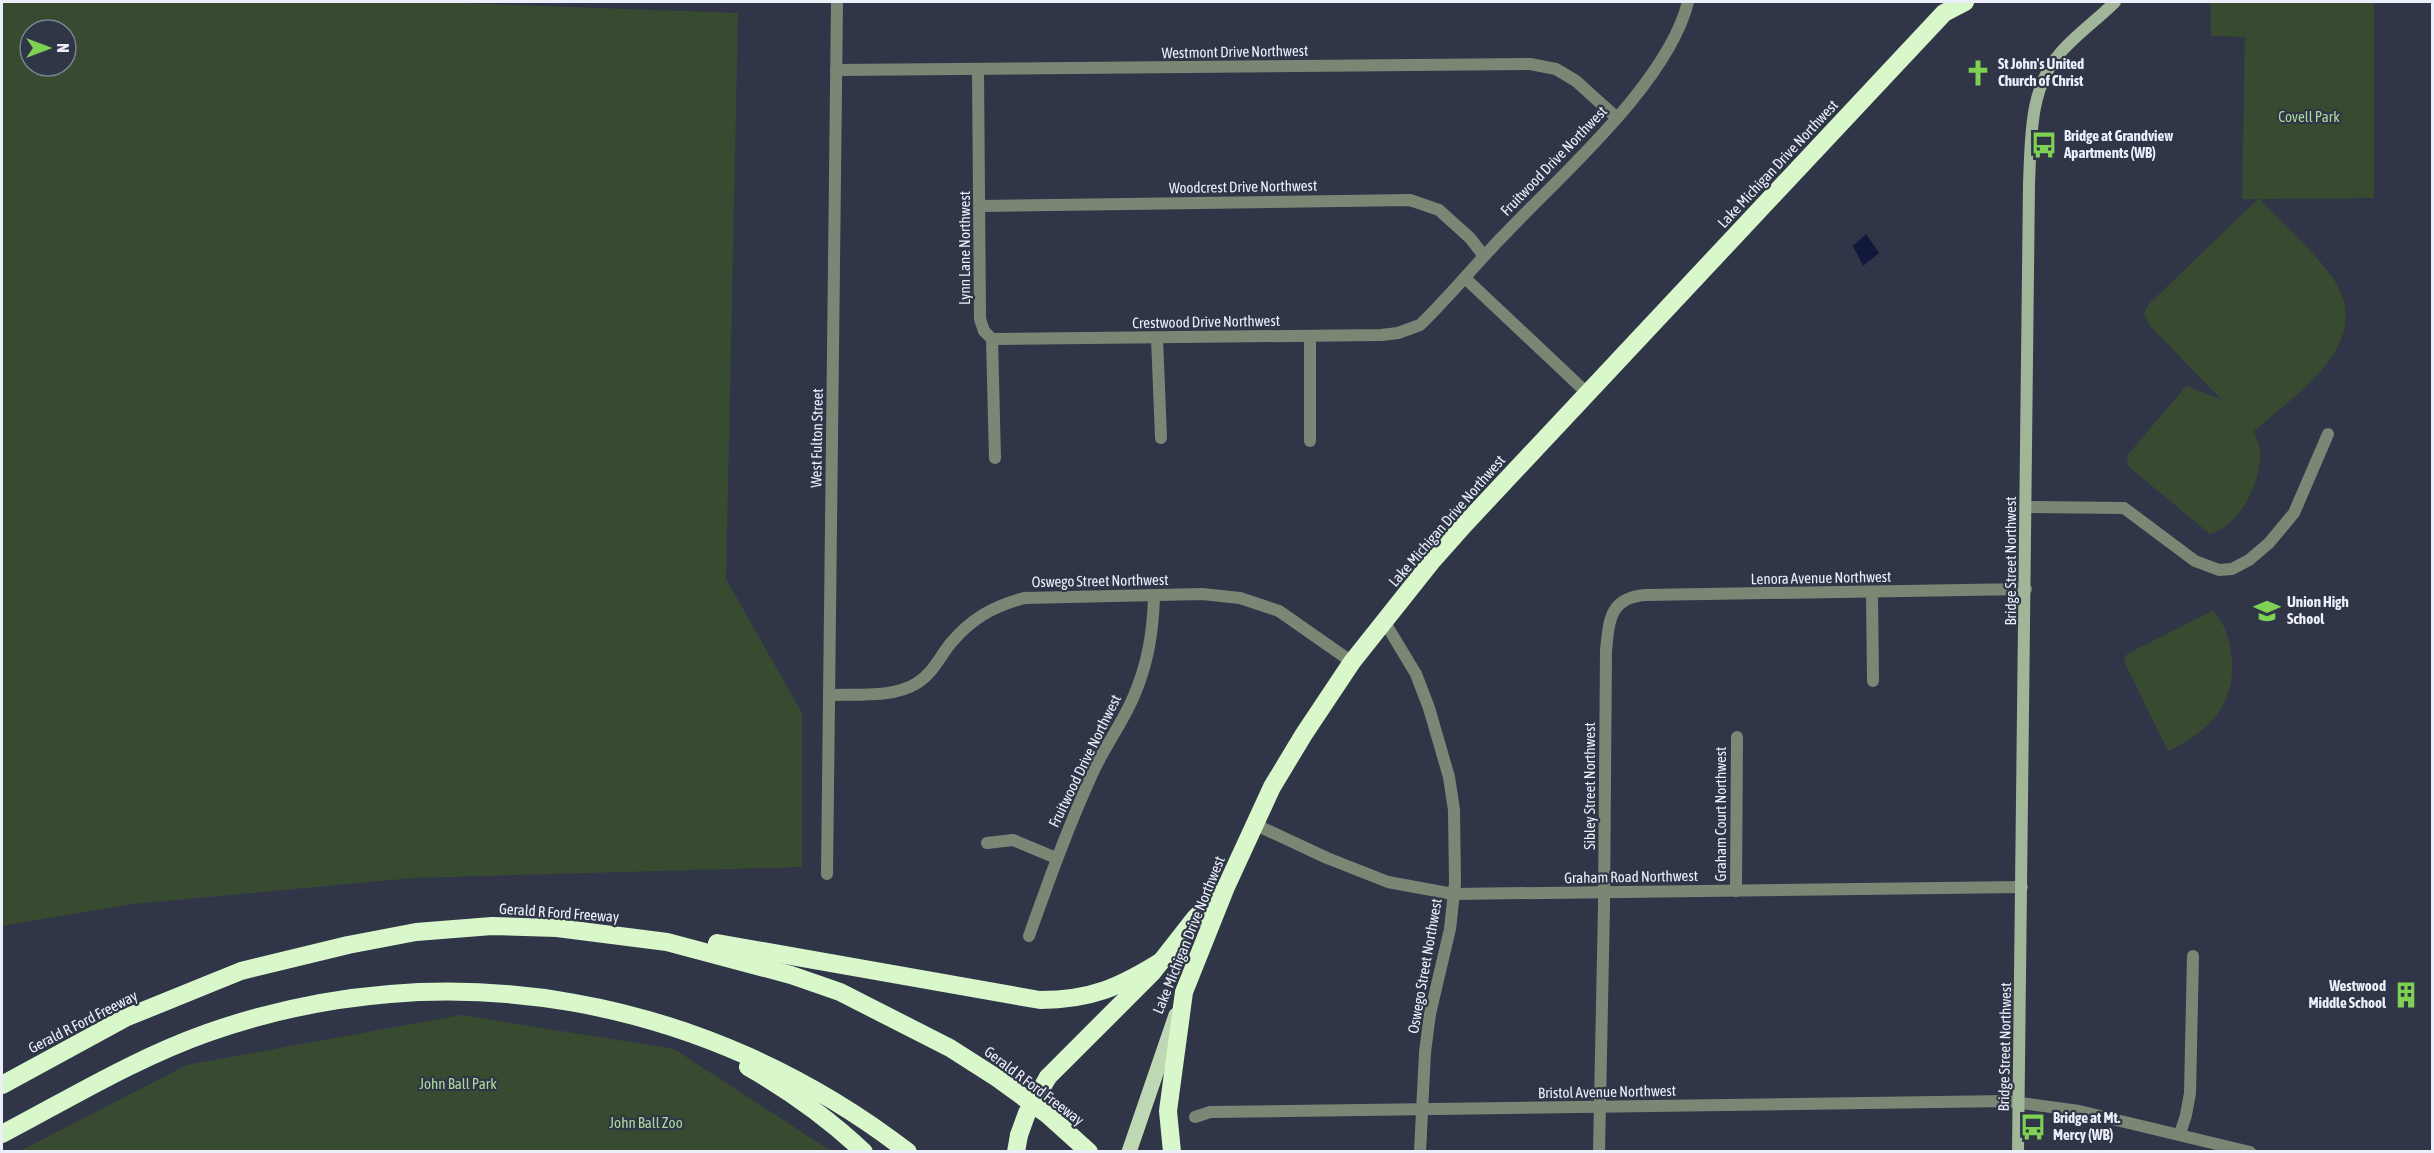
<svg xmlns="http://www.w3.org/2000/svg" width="2434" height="1153" font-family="'Asap Condensed',sans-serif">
<rect width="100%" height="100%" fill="#303647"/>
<!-- green -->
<g fill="#384b31" fill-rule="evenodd">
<path d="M2,2H435L738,13L726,579L802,713V867L413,878L133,904L2,926ZM30,30H66V66H30Z"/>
<path d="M2211,2H2374V198L2260,199C2282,224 2309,246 2329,273C2381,339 2299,392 2254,431C2257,440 2261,449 2260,459C2258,488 2239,525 2210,534L2128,466L2127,456L2186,386L2222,400L2149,325L2144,314L2148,305L2258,199H2242L2245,37L2211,36Z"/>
<path d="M2214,610C2218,618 2225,626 2227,635C2244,692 2218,728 2168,751L2124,661L2127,654Z"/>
<polygon points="461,1015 674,1049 831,1151 20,1151 187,1065"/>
</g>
<!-- water -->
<polygon fill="#11183b" points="1866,234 1879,253 1863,266 1853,246"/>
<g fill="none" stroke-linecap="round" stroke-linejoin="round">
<!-- street -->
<g stroke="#7b8775" stroke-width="12">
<polyline points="836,70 1530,64 1556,69 1576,81 1617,118"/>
<polyline points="978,70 980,319 984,331 992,339 995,458"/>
<polyline points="981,206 1410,200 1439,210 1470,238 1484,256"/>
<polyline points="1465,278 1587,393"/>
<polyline points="1157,338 1161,438"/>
<path d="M992,339L1381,335L1398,333L1420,325C1451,295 1477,262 1507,232C1564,172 1668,82 1688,2"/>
<polyline points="1310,441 1310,336"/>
<polyline points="2026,507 2124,508 2195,561 2219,570 2232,569 2249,560 2269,543 2294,513 2328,434"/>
<polyline points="1872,593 1873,681"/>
<polyline points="1384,621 1416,674 1429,708 1449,777 1454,810 1455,883 1450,929 1430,1014 1425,1052 1420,1152"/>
<path d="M830,695C857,694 894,698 917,683C932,674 940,657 950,644C972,618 992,607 1024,598L1202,594L1240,598L1279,611L1352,662"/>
<polyline points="1254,824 1327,858 1388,882 1453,894 2022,887"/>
<polyline points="987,843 1013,840 1056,858"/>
<polyline points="827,874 837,2"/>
<polyline points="1736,891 1737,737"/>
<path d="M1029,936C1049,880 1069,824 1094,770C1106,745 1122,723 1133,698C1148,664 1153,632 1154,596"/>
<polyline points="1195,1117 1210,1112 2007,1101 2079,1111 2250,1152"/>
<polyline points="2180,1134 2186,1115 2190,1093 2193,956"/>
<path d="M1599,1152L1604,906L1606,651C1609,621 1609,598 1645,595L2026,589"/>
</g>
<!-- secondary -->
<path stroke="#a1b598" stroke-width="12" d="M2018,1152L2029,184C2031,139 2029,87 2061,52C2077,34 2098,19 2115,2"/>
<!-- primary -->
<polyline stroke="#bed8b3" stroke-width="15" points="1129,1152 1176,1015"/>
<!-- highway -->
<g stroke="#d8f8cb" stroke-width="18">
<path d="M717,943L1040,1000C1091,1000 1120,987 1163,960"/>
<path d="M748,1067C790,1091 829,1119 864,1152"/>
<polyline points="1048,1077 1152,973 1195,918 1220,893"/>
<polyline points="2,1085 125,1018 241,971 348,945 416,932 492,926 557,928 667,942 791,975 840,992 950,1048 997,1078 1048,1115 1089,1152"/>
<path d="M2,1134C69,1099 134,1059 207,1033C448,948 707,997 908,1152"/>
<polyline points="1016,1152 1019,1135"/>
<polyline points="1172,1152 1168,1111 1184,992 1226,887 1272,787 1304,734 1352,662 1433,560 1465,524 1944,13 1965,2"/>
</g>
<!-- highway-bridge -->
<polyline stroke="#d8f8cb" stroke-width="18" points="1019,1135 1027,1113 1048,1077"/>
</g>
<!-- icons -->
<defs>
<g id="church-bare" transform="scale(2.07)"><path d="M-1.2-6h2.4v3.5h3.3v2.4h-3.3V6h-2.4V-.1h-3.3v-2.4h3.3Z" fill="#7ed153" stroke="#303647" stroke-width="2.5" paint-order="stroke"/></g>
<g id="bus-bare" transform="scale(2.07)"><path d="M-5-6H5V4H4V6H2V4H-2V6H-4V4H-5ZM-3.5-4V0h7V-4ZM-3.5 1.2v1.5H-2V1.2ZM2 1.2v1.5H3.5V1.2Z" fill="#7ed153" stroke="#303647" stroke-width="2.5" paint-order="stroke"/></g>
<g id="school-bare" transform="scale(2.07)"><path d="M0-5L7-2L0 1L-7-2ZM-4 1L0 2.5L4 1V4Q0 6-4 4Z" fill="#7ed153" stroke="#303647" stroke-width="2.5" paint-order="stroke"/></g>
<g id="building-bare" transform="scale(2.07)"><path d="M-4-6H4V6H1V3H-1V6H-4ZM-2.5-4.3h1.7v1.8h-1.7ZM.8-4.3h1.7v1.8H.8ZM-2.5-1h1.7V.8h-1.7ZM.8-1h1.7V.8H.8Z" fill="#7ed153" stroke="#303647" stroke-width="2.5" paint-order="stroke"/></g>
</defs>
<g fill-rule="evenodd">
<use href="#church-bare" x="1978" y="73"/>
<use href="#bus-bare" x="2044" y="145"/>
<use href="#school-bare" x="2267" y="611"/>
<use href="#building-bare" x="2406" y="995"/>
<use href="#bus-bare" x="2033" y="1127"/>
</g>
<g text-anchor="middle" stroke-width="4.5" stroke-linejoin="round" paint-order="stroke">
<!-- street labels -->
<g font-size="15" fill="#ebeffa" stroke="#303647">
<text transform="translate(1235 52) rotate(-1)" y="5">Westmont Drive Northwest</text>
<text transform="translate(1554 161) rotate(-46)" y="5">Fruitwood Drive Northwest</text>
<text transform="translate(1778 164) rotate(-47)" y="5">Lake Michigan Drive Northwest</text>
<text transform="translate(1243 187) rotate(-1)" y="5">Woodcrest Drive Northwest</text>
<text transform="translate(965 248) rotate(-90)" y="5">Lynn Lane Northwest</text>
<text transform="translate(1206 322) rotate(-1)" y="5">Crestwood Drive Northwest</text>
<text transform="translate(817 438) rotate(-89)" y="5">West Fulton Street</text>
<text transform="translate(1447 521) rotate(-49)" y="5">Lake Michigan Drive Northwest</text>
<text transform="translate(2011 561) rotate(-90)" y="5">Bridge Street Northwest</text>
<text transform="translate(1821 578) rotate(-1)" y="5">Lenora Avenue Northwest</text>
<text transform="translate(1100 581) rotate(-1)" y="5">Oswego Street Northwest</text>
<text transform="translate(1085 761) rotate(-64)" y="5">Fruitwood Drive Northwest</text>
<text transform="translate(1590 786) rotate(-90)" y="5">Sibley Street Northwest</text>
<text transform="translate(1721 814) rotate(-90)" y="5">Graham Court Northwest</text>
<text transform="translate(1631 877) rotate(-1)" y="5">Graham Road Northwest</text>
<text transform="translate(559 913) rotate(4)" y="5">Gerald R Ford Freeway</text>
<text transform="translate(1189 935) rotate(-68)" y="5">Lake Michigan Drive Northwest</text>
<text transform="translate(1425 966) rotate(-80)" y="5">Oswego Street Northwest</text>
<text transform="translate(83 1022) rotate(-27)" y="5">Gerald R Ford Freeway</text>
<text transform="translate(2005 1047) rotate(-89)" y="5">Bridge Street Northwest</text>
<text transform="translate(1034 1086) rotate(37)" y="5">Gerald R Ford Freeway</text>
<text transform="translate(1607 1092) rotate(-1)" y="5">Bristol Avenue Northwest</text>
</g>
<!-- poi labels -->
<g font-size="15" font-weight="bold" fill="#ebeffa" stroke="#303647" text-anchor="start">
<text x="1998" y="69">St John's United<tspan x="1998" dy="17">Church of Christ</tspan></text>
<text x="2064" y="141">Bridge at Grandview<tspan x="2064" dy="17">Apartments (WB)</tspan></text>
<text x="2287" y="607">Union High<tspan x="2287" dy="17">School</tspan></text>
<text x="2386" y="991" text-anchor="end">Westwood<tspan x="2386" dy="17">Middle School</tspan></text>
<text x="2053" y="1123">Bridge at Mt.<tspan x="2053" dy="17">Mercy (WB)</tspan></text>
</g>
<!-- park labels -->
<g font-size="15" fill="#acd999" stroke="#303647">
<text x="2309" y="122">Covell Park</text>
<text x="458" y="1089">John Ball Park</text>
<text x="646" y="1128">John Ball Zoo</text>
</g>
</g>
<!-- border -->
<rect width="2434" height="1153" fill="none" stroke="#ebeffa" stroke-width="6"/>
<!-- north arrow -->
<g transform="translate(48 48) rotate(90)"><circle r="28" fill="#303647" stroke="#7b808f" stroke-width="1.5"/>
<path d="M0-4.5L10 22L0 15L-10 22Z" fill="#7ed153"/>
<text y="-9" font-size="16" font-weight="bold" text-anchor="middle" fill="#ebeffa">N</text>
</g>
</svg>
